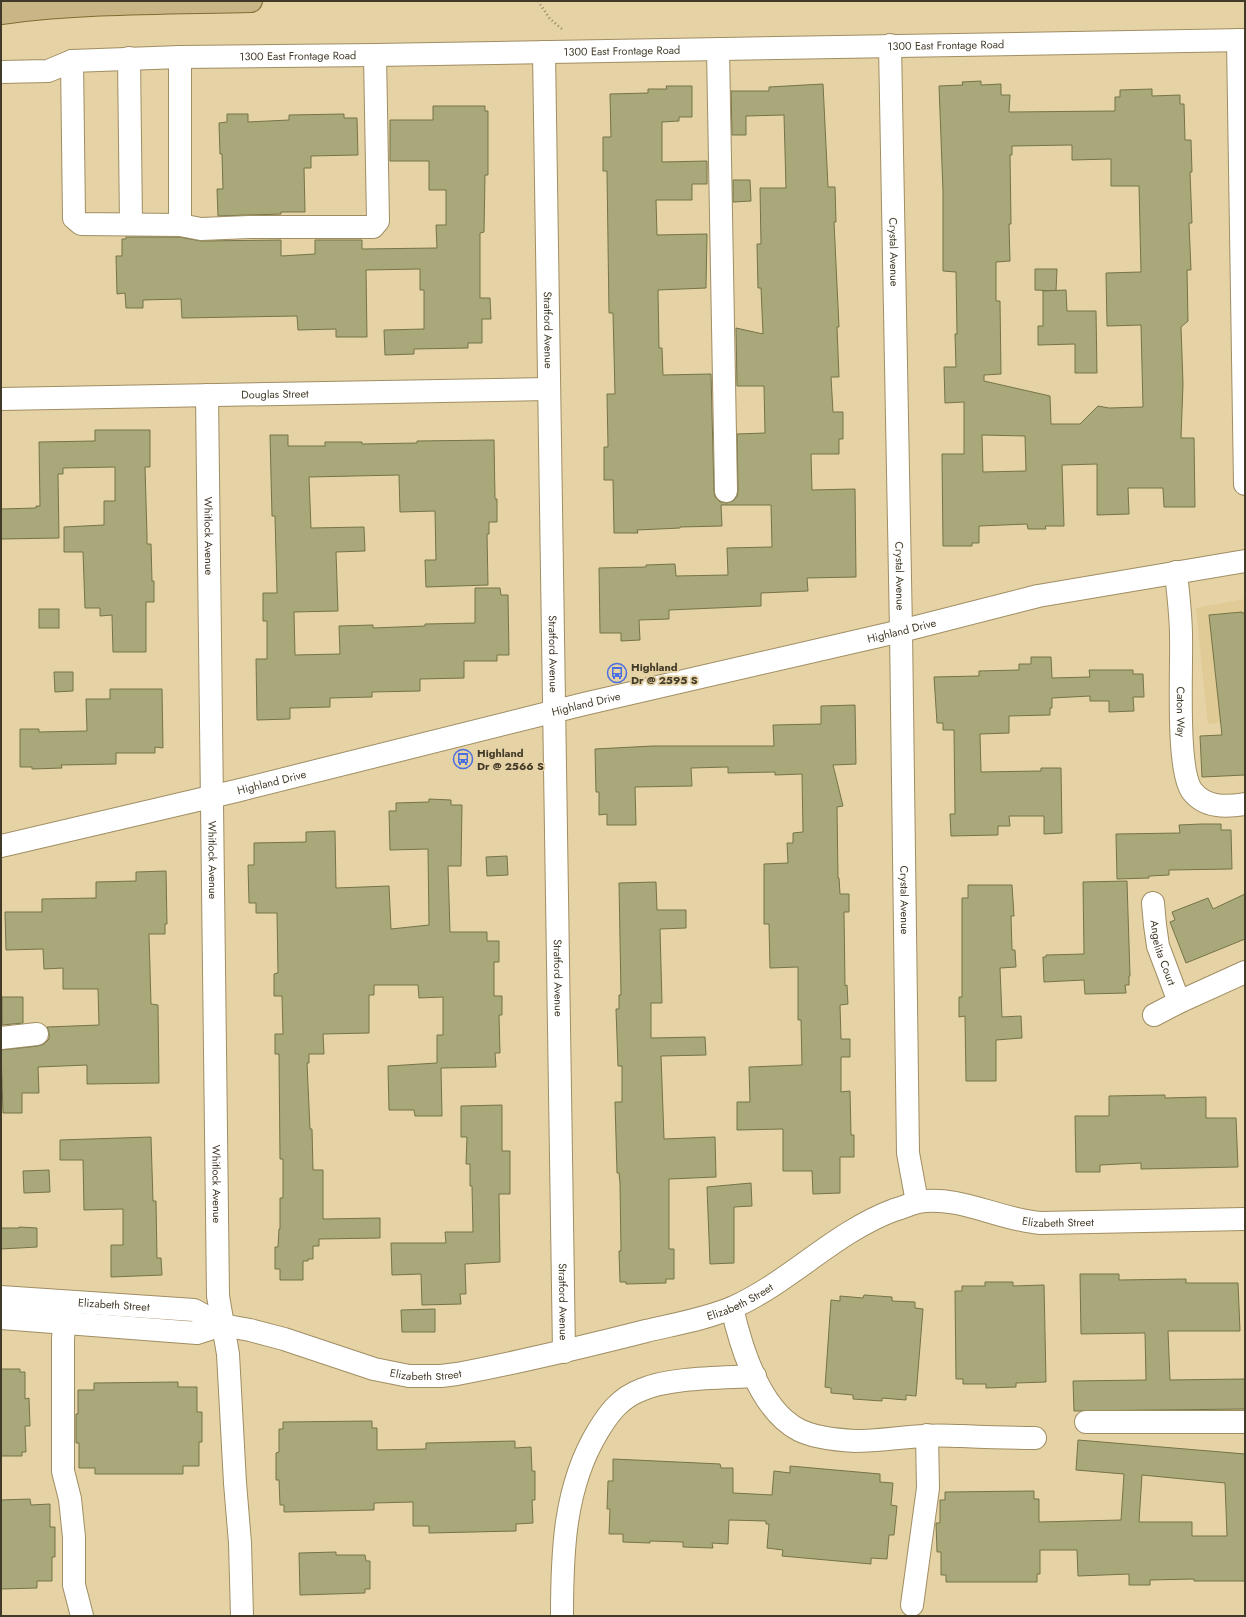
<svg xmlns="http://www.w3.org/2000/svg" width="1246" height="1617" font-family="Jost,sans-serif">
<rect width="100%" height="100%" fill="#e5d2a5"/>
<!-- built -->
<polygon fill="#e0ca95" points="1245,599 1245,719 1208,724 1196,608"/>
<!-- building -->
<g fill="#a8a87a" stroke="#757448" fill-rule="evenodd">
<path d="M981,81V85L1001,84V95H1010L1009,112L1115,111V97H1120V90L1152,89V96L1180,95V104H1184L1185,140H1191L1192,172H1190L1192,223H1189L1191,270H1187L1188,321L1181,327L1183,384L1181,438H1194L1195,507H1164L1163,488H1128L1129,514L1097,515V464L1062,465L1064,526H1045L1046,529H1028L1027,524L979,526V543H972V546H943L942,454H964V402L945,403L944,367H956L955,334H957L956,272L943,271V191L939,86L963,85L962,82ZM1072,145V160L1111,159V186H1139L1141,272L1106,273L1107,326L1141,325L1143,407L1109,408L1098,406L1080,424H1051L1050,396L984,381V375L1001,374L1000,301H996V262L1010,261L1009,224H1011L1010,155H1012V146ZM982,435L1025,436L1026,471L983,472Z"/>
<polygon points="823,84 828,187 835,187 836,222 834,222 839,327 837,327 839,377 831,377 833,412 843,412 843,439 839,439 839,454 811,454 812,490 855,489 856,577 807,578 808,591 761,593 761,606 669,610 669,619 639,620 640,640 621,641 621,633 600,633 599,568 646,567 646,565 675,564 676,576 728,575 727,548 772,547 771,505 721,505 722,526 680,527 680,528 637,530 638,533 614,533 613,480 604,480 604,447 608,447 607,394 615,394 613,313 609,313 607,171 603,171 603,137 611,137 610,94 648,93 648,89 667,89 666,86 692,86 692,117 679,117 679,121 662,122 662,162 707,161 707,184 692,184 692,200 656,200 657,235 707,234 706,288 658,290 659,348 662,348 663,375 711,374 714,491 715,497 720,502 727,503 733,501 737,497 738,491 737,434 765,433 764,386 737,386 736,329 736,328 763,334 761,288 758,288 757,244 761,244 760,188 786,188 784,115 746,116 746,135 732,135 731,91 769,91 769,87"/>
<polygon points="433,106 485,106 485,111 488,111 488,175 485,175 484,232 480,233 480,298 490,298 491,319 482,319 482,343 468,343 468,348 414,349 414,354 385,355 384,330 424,329 424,290 420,290 420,269 366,270 367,337 336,337 336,329 298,330 297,316 182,318 181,299 143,300 143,308 126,308 125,293 117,294 116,256 122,256 122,239 126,239 126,237 179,237 201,241 281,240 281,256 315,254 315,240 362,240 362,249 437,248 436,225 446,225 446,190 429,190 429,161 390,161 390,120 433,120"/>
<polygon points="227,114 248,114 248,122 289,120 289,115 344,114 344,118 357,118 358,155 311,156 311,168 304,168 305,212 281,212 281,214 218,216 217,189 223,189 222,154 220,154 219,123 227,122"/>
<polygon points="733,180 750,180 751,201 733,202"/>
<polygon points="1035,269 1057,269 1056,291 1035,290"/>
<polygon points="1066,290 1067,311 1096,311 1097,373 1075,373 1075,344 1038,345 1038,326 1043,326 1043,291"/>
<polygon points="95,430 150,430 150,467 145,467 147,535 147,544 151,544 152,581 154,581 154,602 146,602 146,652 113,652 112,615 100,616 100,608 85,608 83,552 64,552 64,527 104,525 104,501 115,501 115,467 63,468 63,474 58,474 59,538 1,539 1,509 36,508 36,506 40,506 39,442 95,441"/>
<polygon points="270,435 288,435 288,446 325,446 325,442 362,442 362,444 417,443 417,441 494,440 495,499 497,499 497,522 489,522 489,534 487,534 488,585 426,587 425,560 436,560 435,511 400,512 399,475 309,477 311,528 364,527 365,551 336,552 338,611 294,612 295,655 340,654 339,626 373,625 373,628 425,626 425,624 475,623 475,588 500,588 501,595 508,595 509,655 497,655 497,661 464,661 464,678 420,679 420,691 372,692 372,697 330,698 330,707 290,708 290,719 257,720 256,659 267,659 267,621 263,621 263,593 277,593 275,516 272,516"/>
<rect x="39" y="609" width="20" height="19"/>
<polygon points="1242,612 1242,613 1245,613 1245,775 1202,777 1200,736 1222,735 1209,615"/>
<polygon points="1031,657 1051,657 1052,678 1090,677 1089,670 1133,670 1133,674 1143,674 1144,697 1133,697 1134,711 1109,712 1109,701 1090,701 1090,696 1052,698 1052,708 1050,708 1050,715 1009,716 1009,733 980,734 981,772 1041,771 1041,768 1061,768 1062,833 1044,834 1044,816 1009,816 1010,826 998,826 998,835 951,836 950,814 955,814 954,730 943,730 943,723 937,723 934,677 979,676 979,671 1019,670 1019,664 1031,664"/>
<polygon points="54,672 73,672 73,691 55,692"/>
<polygon points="110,689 162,689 163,748 155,747 155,753 116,753 116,764 61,765 62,768 32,769 32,767 20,767 20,729 39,729 39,732 87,731 86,699 110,699"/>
<polygon points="855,705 856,764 833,765 843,806 837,807 838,878 839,878 840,894 849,894 849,912 844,912 845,986 847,985 848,1004 840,1005 841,1039 850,1039 850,1057 841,1057 841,1092 850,1091 851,1135 854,1135 854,1157 840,1157 840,1193 813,1194 812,1171 783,1171 783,1129 737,1130 737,1102 750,1102 749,1067 802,1065 801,1020 798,1020 798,967 770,968 769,924 764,924 764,864 788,863 787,843 793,843 793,833 803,832 802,774 775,775 775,772 728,773 728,767 691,768 692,786 635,787 636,825 607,825 607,814 599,815 599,792 596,792 595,749 653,746 774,746 773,725 821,724 821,706"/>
<polygon points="429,799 451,800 451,805 462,805 461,866 448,866 450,932 487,932 487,941 499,941 499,962 494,962 494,996 502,996 502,1015 499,1015 500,1053 495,1053 496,1067 441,1068 442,1116 415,1116 414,1110 389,1110 388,1066 437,1063 437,1035 443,1035 443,997 419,998 418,985 374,985 374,995 369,995 369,1033 323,1034 324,1054 309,1054 309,1063 307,1063 310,1129 312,1129 313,1170 323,1170 323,1219 380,1218 380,1238 319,1239 319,1246 313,1246 313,1259 308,1259 308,1261 303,1261 303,1280 280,1280 280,1269 275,1269 275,1247 278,1247 279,1229 280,1229 280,1198 283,1198 283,1159 280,1159 279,1054 275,1054 275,1034 283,1034 282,996 274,996 274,974 278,973 277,913 256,913 256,903 249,903 248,865 254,865 254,843 306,842 306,832 335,831 336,888 389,886 391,929 429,925 428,849 390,850 389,811 396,811 396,803 429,802"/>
<polygon points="1201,824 1221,824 1221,830 1231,830 1232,869 1169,870 1169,875 1149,876 1149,878 1117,879 1116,834 1180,833 1179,825"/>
<polygon points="507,856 508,875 487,876 486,857"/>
<polygon points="166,871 167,924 165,924 165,934 149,934 151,1004 158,1005 159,1083 87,1084 87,1065 38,1067 39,1093 22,1093 22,1113 3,1113 1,1050 38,1046 44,1044 49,1039 49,1032 47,1027 99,1025 98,989 63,989 63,968 44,969 43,949 6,950 5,912 42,912 42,899 96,898 96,882 136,881 136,872"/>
<polygon points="1127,881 1130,976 1129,976 1129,985 1125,985 1126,993 1085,994 1084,980 1044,982 1043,957 1046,957 1046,955 1084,954 1083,882"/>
<polygon points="656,882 657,910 686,910 686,928 660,929 662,1003 651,1003 651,1038 705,1037 706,1055 661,1056 664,1139 715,1137 716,1177 669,1179 669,1249 674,1249 674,1279 666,1279 666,1283 626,1284 626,1282 620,1282 619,1251 621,1251 620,1183 619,1173 617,1173 615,1102 622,1102 622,1066 618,1066 616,1009 619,1009 619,995 621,995 619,883"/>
<polygon points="968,885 1012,885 1014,916 1011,916 1012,950 1015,950 1016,967 1000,968 1002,1017 1021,1016 1022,1038 996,1040 996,1081 966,1081 965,1016 959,1017 959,997 962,997 962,898 968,898"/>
<polygon points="1245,894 1245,939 1186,963 1170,922 1175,920 1172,912 1208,898 1213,909"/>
<polygon points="2,997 23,997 23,1023 2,1025"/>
<polygon points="1165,1095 1165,1098 1206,1097 1206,1118 1236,1118 1238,1167 1141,1169 1141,1163 1100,1165 1100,1172 1076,1172 1075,1116 1109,1116 1109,1096"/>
<polygon points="502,1105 502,1151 510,1151 510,1194 499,1194 500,1262 465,1264 466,1294 460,1294 461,1304 422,1305 421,1274 392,1275 391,1243 446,1243 445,1232 473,1232 472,1186 470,1186 470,1164 466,1164 467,1137 461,1137 461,1106"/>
<polygon points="151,1137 153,1201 156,1201 157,1258 161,1258 162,1275 111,1277 111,1245 123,1245 123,1209 84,1210 83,1160 60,1160 60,1140"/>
<polygon points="49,1170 50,1192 24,1193 23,1171"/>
<polygon points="751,1183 752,1206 734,1207 734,1263 710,1264 707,1187"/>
<polygon points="19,1227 37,1228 37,1247 1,1249 1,1228 19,1228"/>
<polygon points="1080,1274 1119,1274 1119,1280 1186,1279 1186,1283 1238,1283 1240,1331 1168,1331 1170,1380 1245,1379 1245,1409 1074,1411 1073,1381 1146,1380 1145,1333 1081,1334"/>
<polygon points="985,1282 1013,1282 1013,1286 1044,1285 1046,1382 1016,1383 1016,1387 986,1388 986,1384 963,1384 963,1379 956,1379 955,1291 962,1291 962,1286 985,1286"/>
<polygon points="864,1295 892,1297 892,1301 915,1302 915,1308 923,1309 916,1396 906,1395 906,1400 882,1398 882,1401 853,1399 853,1395 831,1393 831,1388 825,1387 831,1300 840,1301 840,1296 863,1298"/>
<polygon points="435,1309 435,1332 402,1332 401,1310"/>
<polygon points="1,1369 20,1369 20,1372 25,1372 25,1399 29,1398 30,1426 25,1426 26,1452 22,1452 22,1456 1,1456"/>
<polygon points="178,1382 178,1387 197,1387 197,1412 202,1412 202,1442 199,1442 199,1466 183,1466 183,1474 95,1474 95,1468 79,1468 79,1443 76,1443 76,1414 78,1414 78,1390 94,1390 94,1383"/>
<polygon points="372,1421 372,1428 377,1428 377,1450 426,1449 426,1443 515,1441 515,1448 531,1447 532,1471 535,1471 535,1500 532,1500 533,1523 516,1524 516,1531 429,1533 429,1526 413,1526 413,1502 374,1503 374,1510 284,1512 284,1505 280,1505 279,1480 276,1480 276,1453 279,1452 279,1429 283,1429 283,1422"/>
<path d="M1078,1440L1245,1454V1581H1194V1579L1150,1580V1585H1129V1574L1078,1576L1077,1550H1040V1574H1037V1582H946V1575H941V1552H937L936,1523H940V1500H945V1492L1034,1491V1499H1039V1522L1121,1520L1124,1474L1076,1470ZM1142,1475L1225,1483L1227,1536H1192V1522H1139Z"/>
<polygon points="613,1459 720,1464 721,1468 733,1468 733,1493 772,1495 774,1471 790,1473 790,1466 880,1474 880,1482 893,1483 891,1505 897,1506 894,1535 889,1535 887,1559 871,1558 871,1564 782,1556 783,1550 767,1548 769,1524 766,1524 766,1521 729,1520 728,1544 712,1543 713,1548 683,1547 683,1542 650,1541 650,1543 623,1542 623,1534 609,1534 610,1509 607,1509 608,1481 613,1481"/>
<polygon points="30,1499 31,1505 50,1504 50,1527 55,1527 55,1557 52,1557 52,1581 37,1581 37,1588 1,1589 1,1500"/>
<polygon points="336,1552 336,1555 365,1555 366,1561 370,1561 370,1589 365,1589 365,1593 300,1595 299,1553"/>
</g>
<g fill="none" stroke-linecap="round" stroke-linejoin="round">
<!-- minor casing -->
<g stroke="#a08e63" stroke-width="24">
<g id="minor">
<polyline points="1238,40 1245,484"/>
<path id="s1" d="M890,45L901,631L908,1153L917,1202"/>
<polyline points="718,49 726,491"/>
<path id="s2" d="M544,52L564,1352"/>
<polyline points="129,58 131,224"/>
<polyline points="72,61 74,218 81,224 180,225 201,229 249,227 373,227 378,221 375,55"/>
<path id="s3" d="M1,72L48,71L72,61L180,57L375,55L1245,40"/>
<polyline points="180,225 180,57"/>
<path id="s4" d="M207,395L218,1296L228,1354L235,1483L240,1543L242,1616"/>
<path id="s5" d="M1,399L548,389"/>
<path id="s6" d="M1176,572C1178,594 1181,615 1181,636C1182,668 1176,769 1192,791C1205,808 1226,807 1245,804"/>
<path id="s7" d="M1,846L236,791L584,704L901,631L1038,596L1245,561"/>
<path id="s8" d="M1153,903L1155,925L1158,946L1179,1002"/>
<polyline points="1154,1015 1179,1002 1245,972"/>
<polyline points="1,1038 37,1034"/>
<path id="s9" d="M1,1297L194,1310L222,1325L250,1330L284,1339L374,1369L409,1376H441L457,1374C520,1362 583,1347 646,1331C675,1324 706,1319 734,1307C791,1281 835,1232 894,1210C902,1208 910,1204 918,1202C960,1195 999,1220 1041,1223L1245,1219"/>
<polyline points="66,1302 63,1339 63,1471 70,1499 74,1537 74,1585 82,1616"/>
<path d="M732,1308C741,1347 760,1410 799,1430C815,1438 837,1440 855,1441C878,1441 902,1437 925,1436C937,1435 950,1436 962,1436C986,1437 1010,1438 1035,1438"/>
<polyline points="1,1318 197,1333 222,1325"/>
<polyline points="1086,1422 1245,1422"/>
<polyline points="912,1605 928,1488 927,1435"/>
<path d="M562,1616C562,1552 564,1487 598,1431C609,1413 620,1398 641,1390C670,1377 723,1378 755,1376"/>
</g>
</g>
<!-- major casing -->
<g stroke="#816b32" stroke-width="24">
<path id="major" d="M1,13C82,2 169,3 251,1"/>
</g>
<!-- path -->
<polyline stroke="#8e8162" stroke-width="2.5" stroke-dasharray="1 3" stroke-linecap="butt" points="538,1 550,19 562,29"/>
<!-- minor -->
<use href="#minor" stroke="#fff" stroke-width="22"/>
<!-- major -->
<use href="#major" stroke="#c8b687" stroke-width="22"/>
</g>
<!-- icons -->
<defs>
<g id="bus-ring" transform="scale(1)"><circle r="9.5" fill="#e5d2a5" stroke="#4b6ee1" stroke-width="1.5"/><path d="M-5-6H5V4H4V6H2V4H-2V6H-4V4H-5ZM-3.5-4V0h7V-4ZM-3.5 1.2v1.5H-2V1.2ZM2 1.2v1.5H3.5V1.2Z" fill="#4b6ee1"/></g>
</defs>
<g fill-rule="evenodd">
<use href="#bus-ring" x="617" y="673"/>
<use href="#bus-ring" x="463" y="759"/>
</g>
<g text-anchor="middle" stroke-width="3.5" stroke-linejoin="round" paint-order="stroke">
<!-- street labels -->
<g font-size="11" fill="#423a28" stroke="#e5d2a5">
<text dy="4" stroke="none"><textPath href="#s3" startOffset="947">1300 East Frontage Road</textPath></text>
<text dy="4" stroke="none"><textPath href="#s3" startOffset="623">1300 East Frontage Road</textPath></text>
<text dy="4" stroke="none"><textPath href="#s3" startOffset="299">1300 East Frontage Road</textPath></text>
<text dy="4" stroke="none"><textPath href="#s1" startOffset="207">Crystal Avenue</textPath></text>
<text dy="4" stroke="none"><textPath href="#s2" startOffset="278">Stratford Avenue</textPath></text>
<text dy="4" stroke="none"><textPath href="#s5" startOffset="274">Douglas Street</textPath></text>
<text dy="4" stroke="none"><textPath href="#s4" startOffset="141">Whitlock Avenue</textPath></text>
<text dy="4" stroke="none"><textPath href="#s1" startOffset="531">Crystal Avenue</textPath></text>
<text dy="4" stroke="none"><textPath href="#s7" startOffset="926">Highland Drive</textPath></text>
<text dy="4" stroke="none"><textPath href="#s2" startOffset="602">Stratford Avenue</textPath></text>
<text dy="4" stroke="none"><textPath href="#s7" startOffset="602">Highland Drive</textPath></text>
<text dy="4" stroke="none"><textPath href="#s6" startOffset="140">Caton Way</textPath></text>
<text dy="4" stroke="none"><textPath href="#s7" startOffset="278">Highland Drive</textPath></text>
<text dy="4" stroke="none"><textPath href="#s4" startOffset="465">Whitlock Avenue</textPath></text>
<text dy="4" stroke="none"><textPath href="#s1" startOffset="855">Crystal Avenue</textPath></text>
<text dy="4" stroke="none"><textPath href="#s8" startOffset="51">Angelita Court</textPath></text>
<text dy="4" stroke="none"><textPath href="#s2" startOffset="926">Stratford Avenue</textPath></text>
<text dy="4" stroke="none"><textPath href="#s4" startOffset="789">Whitlock Avenue</textPath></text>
<text dy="4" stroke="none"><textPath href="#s9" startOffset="1108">Elizabeth Street</textPath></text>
<text dy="4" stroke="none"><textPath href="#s9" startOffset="760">Elizabeth Street</textPath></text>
<text dy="4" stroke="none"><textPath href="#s2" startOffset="1250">Stratford Avenue</textPath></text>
<text dy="4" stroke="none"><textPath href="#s9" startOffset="113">Elizabeth Street</textPath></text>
<text dy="4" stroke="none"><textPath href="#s9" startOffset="436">Elizabeth Street</textPath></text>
</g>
<!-- poi labels -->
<g font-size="11" font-weight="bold" fill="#423a28" stroke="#e5d2a5" text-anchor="start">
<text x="631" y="671">Highland<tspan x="631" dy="13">Dr @ 2595 S</tspan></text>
<text x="477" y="757">Highland<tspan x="477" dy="13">Dr @ 2566 S</tspan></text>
</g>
</g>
<!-- border -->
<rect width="1246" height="1617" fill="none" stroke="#423a28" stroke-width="4"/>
</svg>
